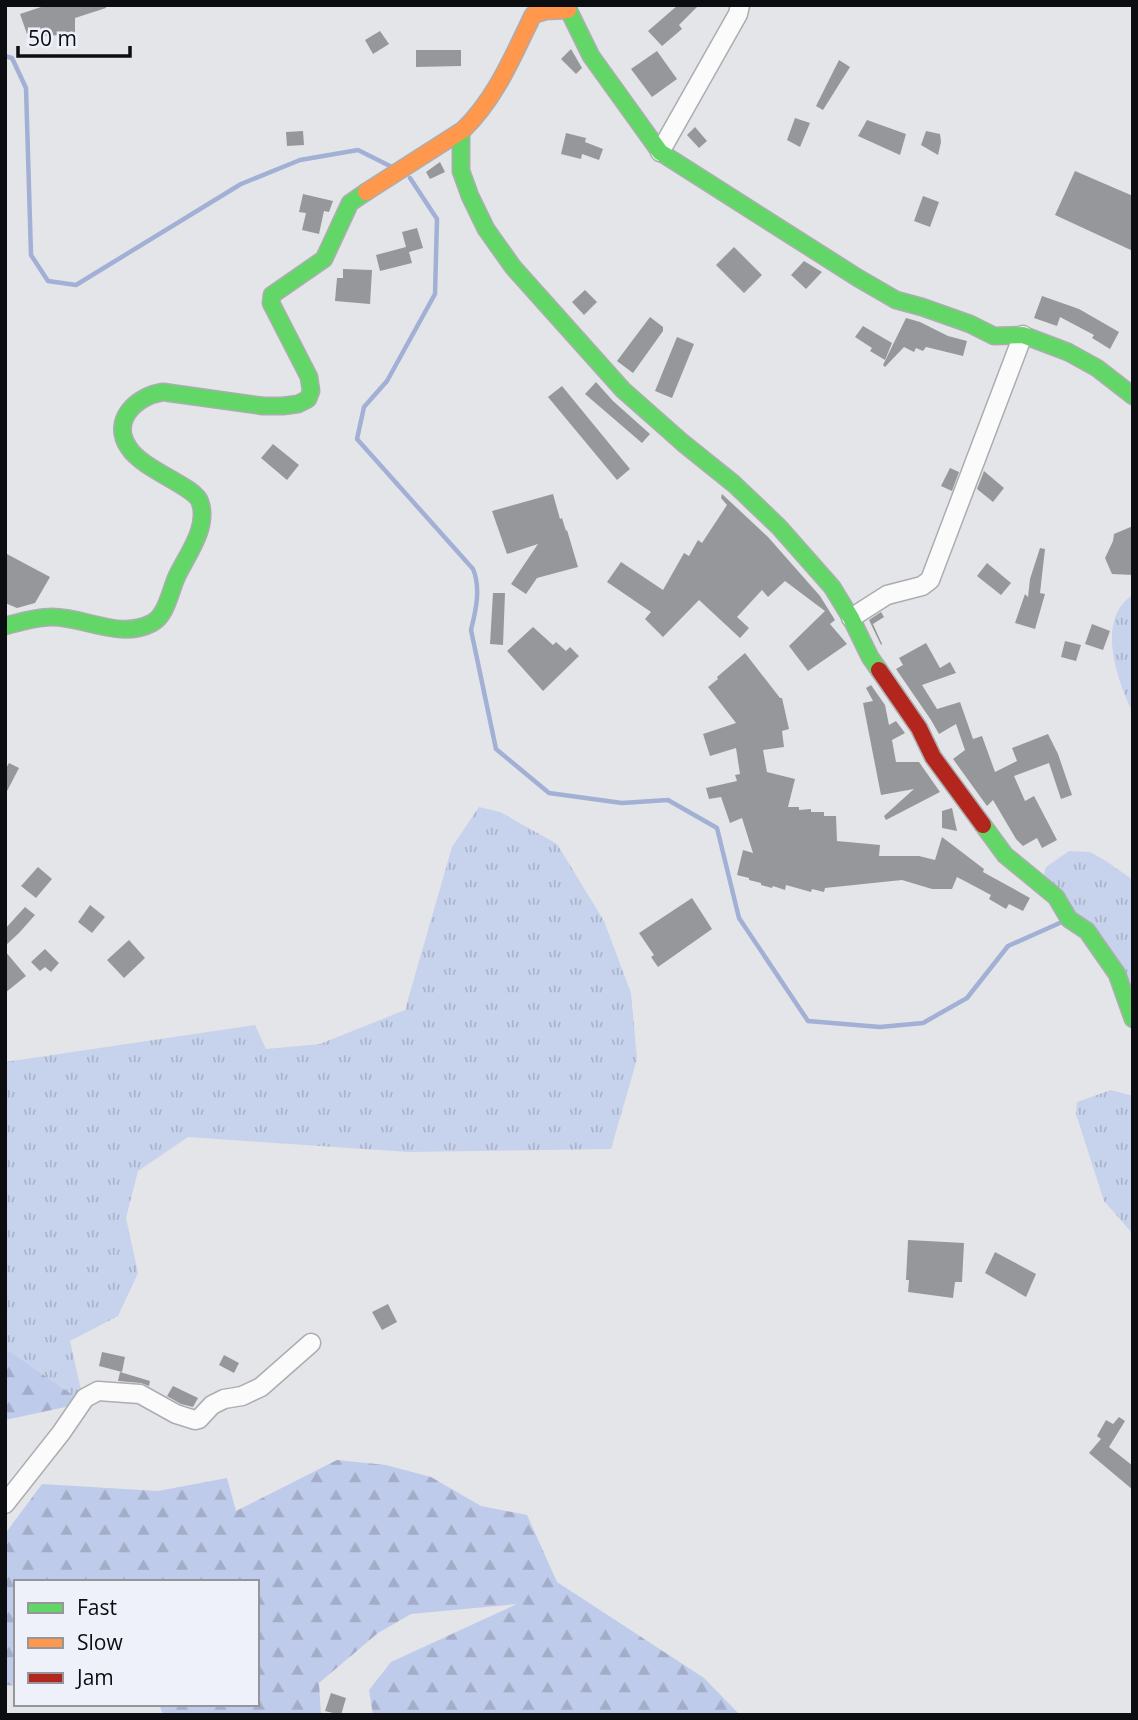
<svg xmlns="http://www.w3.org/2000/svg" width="1138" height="1720" font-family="'Open Sans',sans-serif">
<defs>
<pattern id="grass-tufts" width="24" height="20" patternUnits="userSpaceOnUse" patternTransform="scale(1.75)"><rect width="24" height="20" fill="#c7d2ec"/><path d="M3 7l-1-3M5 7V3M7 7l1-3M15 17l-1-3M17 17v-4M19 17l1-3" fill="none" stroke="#aab3c9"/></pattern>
<pattern id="forest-firs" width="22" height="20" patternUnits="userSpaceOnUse" patternTransform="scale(1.75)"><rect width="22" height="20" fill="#bfcbea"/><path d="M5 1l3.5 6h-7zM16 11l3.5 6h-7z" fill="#a3adc8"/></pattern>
</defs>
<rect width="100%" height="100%" fill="#e4e5e9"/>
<!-- grass -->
<g fill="url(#grass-tufts)">
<path d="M1133,595V713C1117,681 1095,618 1133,595Z"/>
<polygon points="479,807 500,812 557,844 604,921 631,993 637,1059 611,1149 408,1152 188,1137 138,1171 126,1218 138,1273 118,1316 70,1341 84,1403 5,1348 5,1062 255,1025 266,1049 320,1044 405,1010 452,847"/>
<polygon points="1069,851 1090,852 1106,861 1133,880 1133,998 1043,878 1046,867"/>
<polygon points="1111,1090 1133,1096 1133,1234 1104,1201 1076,1114 1077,1102"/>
</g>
<!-- forest -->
<g fill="url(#forest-firs)">
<polygon points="5,1348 84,1403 5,1420"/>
<polygon points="337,1460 386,1465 431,1477 481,1506 527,1515 557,1582 704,1678 740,1715 373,1715 369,1690 391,1662 517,1604 411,1614 378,1633 319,1683 321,1715 163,1715 159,1704 257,1704 257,1582 16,1582 16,1686 5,1685 5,1534 42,1484 158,1491 227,1478 236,1511"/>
</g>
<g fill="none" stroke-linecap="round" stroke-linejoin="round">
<!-- stream -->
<g stroke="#a2b0d5" stroke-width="4.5">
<polyline points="5,56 12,58 26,88 31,255 48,281 76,285 241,184 300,160 358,150 390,166"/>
<path d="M410,178L437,219L435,294L387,381L364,407L357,439L473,569C481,588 476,610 471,630L496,749L549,793L622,803L668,800L717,828L739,918L808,1021L880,1027L923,1023L967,998L1008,946L1062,922"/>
</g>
</g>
<!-- building -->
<g fill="#96979b">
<polygon points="47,5 106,5 106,8 75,18 75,34 44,36 43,28 27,34 20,14"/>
<polygon points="678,5 699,5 679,25 682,29 662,46 648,31"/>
<polygon points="380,31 389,44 373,54 365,40"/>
<polygon points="571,49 582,68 576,74 561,59"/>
<polygon points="416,50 461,50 461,66 416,67"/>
<polygon points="657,51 677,79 652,97 631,69"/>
<polygon points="839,60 850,67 823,110 816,106"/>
<polygon points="795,118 810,123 800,147 787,140"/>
<polygon points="867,120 906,134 900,155 858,136"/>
<polygon points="695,127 707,141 699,148 687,135"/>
<polygon points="303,131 304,145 287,146 286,132"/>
<polygon points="926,131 940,134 941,142 938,155 921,145"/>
<polygon points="566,133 586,138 585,142 603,149 599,160 582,154 581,159 561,154"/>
<polygon points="440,162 445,172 430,179 426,172"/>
<polygon points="1075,171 1133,196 1133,251 1055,215"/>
<polygon points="303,194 333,201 329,212 324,211 319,234 302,230 306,213 299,212"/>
<polygon points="923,196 939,202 930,227 914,221"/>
<polygon points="417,228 423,248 409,252 412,263 380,271 376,255 406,247 402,232"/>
<polygon points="734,247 762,275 744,293 716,265"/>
<polygon points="804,261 822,272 806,289 791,275"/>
<polygon points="343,269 372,270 370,304 335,301 337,278 343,278"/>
<polygon points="585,290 597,302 584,315 572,302"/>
<polygon points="1042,296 1079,309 1119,332 1110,349 1092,338 1094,335 1060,317 1057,326 1034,318"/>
<polygon points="650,317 663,327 663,331 633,373 617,361"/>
<polygon points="906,318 920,322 948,336 967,341 963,356 926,347 923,351 916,348 914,352 904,347 885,367 883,365"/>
<polygon points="863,326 892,343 885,360 870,351 872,348 855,337"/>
<polygon points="677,337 694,344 672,398 655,391"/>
<polygon points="596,382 613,401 650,434 642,443 585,394"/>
<polygon points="562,386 630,469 617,480 548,397"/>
<polygon points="273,444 299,465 287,480 261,458"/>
<polygon points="950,468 959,472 952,491 941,486"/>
<polygon points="984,471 1004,488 993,502 977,489"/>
<polygon points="553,494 560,519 562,518 566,531 567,530 578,567 537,578 526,594 511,584 538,544 507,554 492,511"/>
<polygon points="722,494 768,537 820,596 835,620 830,624 847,644 808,671 789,646 825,611 785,581 768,597 762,590 737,617 749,628 740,638 699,600 663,637 645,619 651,612 607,582 621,562 663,590 684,553 689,556 698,540 702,543 727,505 721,498"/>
<polygon points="1133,526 1133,575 1112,574 1105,558 1113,541 1114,534"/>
<polygon points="1040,548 1045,549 1040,593 1045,594 1035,629 1015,623 1025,594 1028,597 1030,579"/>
<polygon points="5,553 50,577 35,603 17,608 5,603"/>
<polygon points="987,563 1011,583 1001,595 977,576"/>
<polygon points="493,593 505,593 503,645 490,644"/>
<polygon points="881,612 884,617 873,624 882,644 881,645 869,620"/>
<polygon points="1092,624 1110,631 1103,650 1085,644"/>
<polygon points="533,627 553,645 556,642 566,651 570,647 579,656 543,691 507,651"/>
<polygon points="1065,641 1081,645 1076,661 1061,657"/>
<polygon points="926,643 940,668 950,662 956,673 922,685 937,709 960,702 973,739 982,736 995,772 1017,761 1012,748 1048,734 1058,754 1072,795 1061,799 1049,763 1014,776 1025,801 1034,796 1057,840 1042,848 1037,838 1023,846 1016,839 993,800 987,806 953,759 965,750 956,724 939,734 931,720 896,669 903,665 899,658"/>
<polygon points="745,653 780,698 782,698 789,729 782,731 784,747 763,750 767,772 795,779 788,807 799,807 799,810 811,809 811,812 824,812 824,816 836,816 837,841 880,845 879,856 919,856 935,860 942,837 984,869 983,872 1030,898 1023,911 1009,904 1006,909 989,899 991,895 957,877 952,889 932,889 902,880 825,888 824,892 812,889 811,892 786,885 785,890 773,886 772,888 761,885 761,883 749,880 749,878 737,875 743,850 753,853 742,818 730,823 721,797 709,799 706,788 737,781 735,775 740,774 736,748 710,756 703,734 736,723 708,687 718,679 717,677"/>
<polygon points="871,685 885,705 889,725 896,721 905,733 892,740 896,762 919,762 940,792 886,820 884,816 914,789 881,795 863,703 873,701 866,688"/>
<polygon points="9,763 19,768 5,795 5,770"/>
<polygon points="952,808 957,831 942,828 942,811"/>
<polygon points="38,867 52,879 36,898 21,886"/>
<polygon points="692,898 712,929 658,967 651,957 654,955 639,933"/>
<polygon points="90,905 105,917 92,933 78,922"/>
<polygon points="25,907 35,915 19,933 5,946 5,929"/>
<polygon points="129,940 145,958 124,978 107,960"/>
<polygon points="45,949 59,963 51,972 45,967 40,971 31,962"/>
<polygon points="5,951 26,976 5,993"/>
<polygon points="908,1240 964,1243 962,1282 955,1282 953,1298 908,1292 909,1280 906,1280"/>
<polygon points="995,1252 1036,1274 1026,1297 985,1273"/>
<polygon points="388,1304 397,1322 382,1330 372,1312"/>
<polygon points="102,1352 125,1357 122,1372 99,1366"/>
<polygon points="224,1355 239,1363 234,1373 219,1365"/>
<polygon points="120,1372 150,1381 149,1386 141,1383 118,1381"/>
<polygon points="173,1386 198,1398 193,1407 181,1404 167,1396"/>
<polygon points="1119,1417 1125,1421 1109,1447 1133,1466 1133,1490 1089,1453 1101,1439 1097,1436 1106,1420 1113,1424"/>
<polygon points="331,1693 346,1698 341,1715 325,1711"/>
</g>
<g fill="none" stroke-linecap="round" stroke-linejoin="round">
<!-- street casing -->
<g stroke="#acadb0" stroke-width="21">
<g id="street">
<polyline points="660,152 738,14 740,5"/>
<polyline points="851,618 887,595 922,586 930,580 1023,335"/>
<polyline points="5,1504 61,1433 85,1398 98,1391 140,1394 176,1414 195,1420 199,1419 212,1405 224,1399 242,1396 261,1387 311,1343"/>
</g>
</g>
<!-- fast casing -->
<g stroke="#acadb0" stroke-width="19">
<g id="fast">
<polyline points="566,5 591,56 660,152 858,278 896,300 922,307 970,324 994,336 1023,335 1068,352 1097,368 1133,396"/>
<polyline points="461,133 461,171 470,196 486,229 513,267 623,390 683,443 734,484 779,527 832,587 851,618 870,657 879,670"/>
<path d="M5,626C20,622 36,617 52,617C85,617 120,640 152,623C167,615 170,591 177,576C187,555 209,527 200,502C195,486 143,470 129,448C110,421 136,396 163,392L263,406H283L298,404L308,399L311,391L309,377L271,303L272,295L324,259L350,203L366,192"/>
<polyline points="983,825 1005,855 1056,897 1069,919 1087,931 1117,974 1133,1019"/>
</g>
</g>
<!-- slow casing -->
<g stroke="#acadb0" stroke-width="19">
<path id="slow" d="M366,192L463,130C496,98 513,56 533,15L546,11L568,10"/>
</g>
<!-- jam casing -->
<g stroke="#acadb0" stroke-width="19">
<polyline id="jam" points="879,670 919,728 933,757 983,825"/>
</g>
<!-- street -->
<use href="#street" stroke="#fbfbfc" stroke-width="18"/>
<!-- fast -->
<use href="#fast" stroke="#63d668" stroke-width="16"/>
<!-- slow -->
<use href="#slow" stroke="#ff974d" stroke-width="16"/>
<!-- jam -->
<use href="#jam" stroke="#b3261e" stroke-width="16"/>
</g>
<!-- border -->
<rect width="1138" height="1720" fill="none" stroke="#0c0d10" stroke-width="14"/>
<!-- legend -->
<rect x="14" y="1580" width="245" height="126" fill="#eef1fa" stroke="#94969c" stroke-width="2"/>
<rect x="28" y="1603" width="35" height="10" fill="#63d668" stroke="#94969c" stroke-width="2"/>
<text x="77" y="1615" font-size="21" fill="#0c0d10">Fast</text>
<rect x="28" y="1638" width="35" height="10" fill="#ff974d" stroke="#94969c" stroke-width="2"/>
<text x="77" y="1650" font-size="21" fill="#0c0d10">Slow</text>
<rect x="28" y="1673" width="35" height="10" fill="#b3261e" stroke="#94969c" stroke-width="2"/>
<text x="77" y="1685" font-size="21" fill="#0c0d10">Jam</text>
<!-- scale -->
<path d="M18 46v10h112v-10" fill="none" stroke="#0c0d10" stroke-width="3.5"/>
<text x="28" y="46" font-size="21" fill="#0c0d10" stroke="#eef1fa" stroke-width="5" paint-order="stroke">50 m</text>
</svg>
